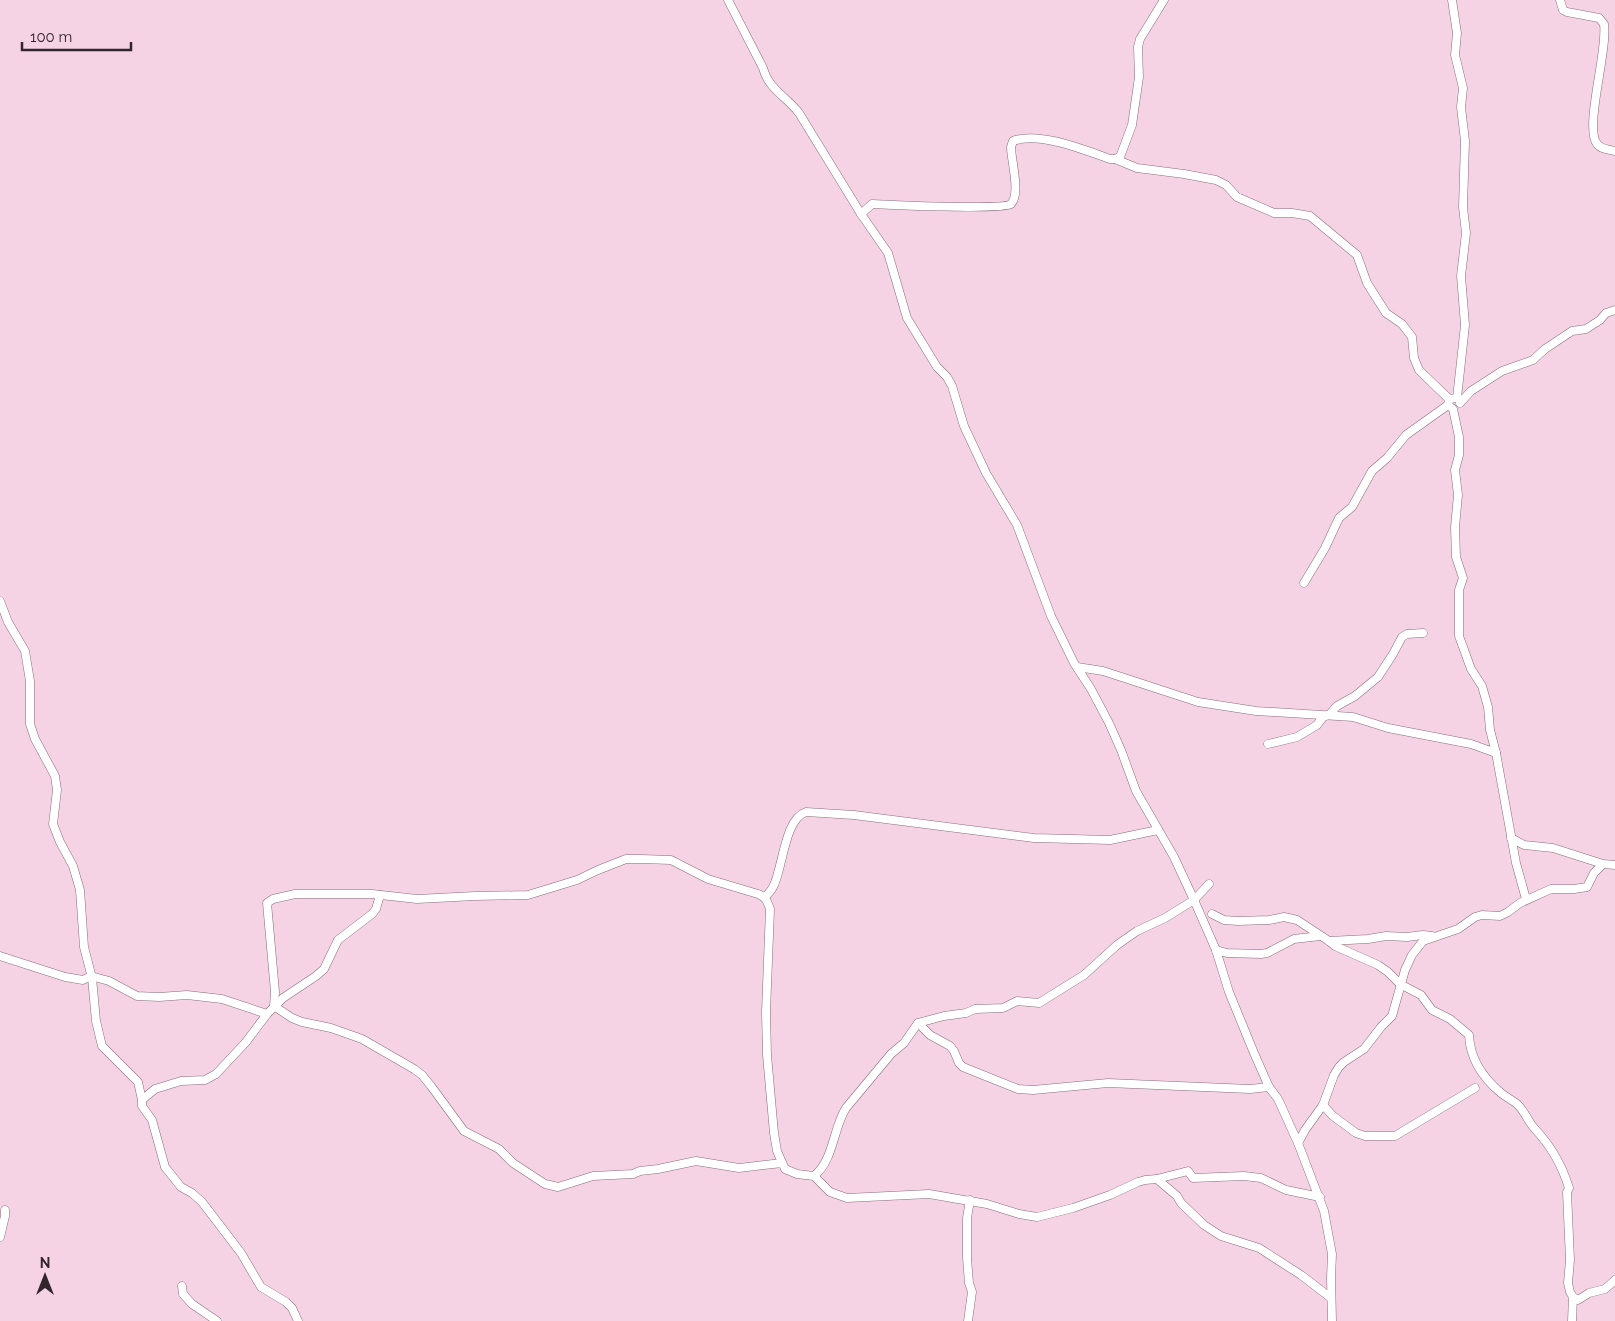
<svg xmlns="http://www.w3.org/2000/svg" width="1615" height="1321" font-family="Raleway,sans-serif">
<rect width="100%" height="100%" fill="#f5d3e4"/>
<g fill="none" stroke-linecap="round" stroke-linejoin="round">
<!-- minor casing -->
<g stroke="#896c7b" stroke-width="9">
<g id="minor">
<path d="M728,0L763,68C769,90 786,96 799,113L861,214L888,253L907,318L937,367L947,377L952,386L964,426L986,473L1017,525L1051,616L1074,663L1091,689L1109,723L1121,750L1136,791L1174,857L1194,900L1216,950L1229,992L1254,1053L1269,1087L1278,1099L1298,1143L1324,1211L1332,1254L1331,1278L1332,1321"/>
<path d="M1560,0L1563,10L1567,12L1599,18L1604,24C1608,51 1584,127 1597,144C1601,149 1609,150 1615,151"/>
<polyline points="1115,159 1137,168 1184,174 1216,180 1226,185 1237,197 1274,213 1292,213 1310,216 1357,255 1367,283 1386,313 1402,324 1412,337 1414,358 1419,370 1449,399 1448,405 1453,409 1459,437 1459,455 1455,470 1458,495 1455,527 1456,557 1463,578 1459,590 1459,636 1471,669 1482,686 1488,707 1490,730 1496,753 1516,863 1526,899"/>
<path d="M861,214L872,204C889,205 1004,210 1011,204C1021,194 1011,160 1011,147L1013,141C1038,131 1085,150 1110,159H1115L1120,157L1132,125L1139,77L1138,47L1140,39L1164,0"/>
<polyline points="1449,399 1457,398 1465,325 1461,276 1466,233 1463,207 1465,141 1461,107 1463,88 1455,55 1457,33 1452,0"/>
<polyline points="1460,403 1471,391 1502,371 1533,360 1545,349 1572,331 1586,329 1600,320 1606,313 1615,310"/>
<polyline points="1304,583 1325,548 1339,518 1352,507 1372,471 1387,458 1406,435 1448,405"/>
<polyline points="0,601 8,622 25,651 30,681 30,724 35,739 55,776 57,790 53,824 60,842 73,866 80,890 84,947 92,978 96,1021 102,1046 138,1082 142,1100 142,1106 152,1120 165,1167 181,1187 192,1193 202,1202 241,1253 261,1287 286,1302 292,1308 298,1321"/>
<polyline points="1077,667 1103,671 1198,702 1256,711 1353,717 1388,728 1471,744 1496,753"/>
<polyline points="1268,744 1297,737 1317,725 1323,717 1330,714 1337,706 1355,696 1378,677 1393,654 1402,637 1407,634 1423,633"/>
<polyline points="1511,838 1524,845 1553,848 1603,864 1615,865"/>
<path d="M765,897C768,894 771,891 773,887C783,869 784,819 806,812L854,815L1034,838L1110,840L1158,830"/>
<path d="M1212,914L1224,920L1238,921L1269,920L1284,917L1297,920L1329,941L1335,946L1378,965L1388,972L1400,984L1421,995L1432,1010L1450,1019L1469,1035C1470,1058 1483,1078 1501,1093C1506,1097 1512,1100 1517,1104C1525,1111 1528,1122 1535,1129C1551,1146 1562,1165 1569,1188L1567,1192L1570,1260L1568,1283L1570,1292L1573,1297L1572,1321"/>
<polyline points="1329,941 1368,939 1386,936 1407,937 1423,935 1432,936"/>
<polyline points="1216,950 1227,953 1261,954 1267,953 1294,939 1320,936"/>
<polyline points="0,956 65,977 83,980 91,976 109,981 137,996 159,997 187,995 222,999 267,1014 283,998 316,976 324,969 338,940 372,914 376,909 380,895"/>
<polyline points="918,1023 930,1035 950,1046 954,1051 959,1063 963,1067 1018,1089 1033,1090 1108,1083 1250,1089 1269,1087"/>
<polyline points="142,1100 155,1089 181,1081 205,1080 216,1074 246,1042 267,1014"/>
<polyline points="1323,1105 1333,1116 1356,1133 1365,1136 1395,1136 1475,1088"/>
<polyline points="1298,1143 1305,1130 1323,1105 1334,1075 1339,1067 1344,1062 1364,1049 1381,1027 1392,1016 1405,970 1412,955 1423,941 1458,929 1475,917 1482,915 1500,916 1508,912 1520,903 1551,889 1574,889 1587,887 1594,873 1603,864"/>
<path d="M782,1163L739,1168L696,1161L658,1169L640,1171L633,1174L593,1176L558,1187L545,1184L513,1163L499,1149L464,1131L431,1086L422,1075L414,1069L362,1039L331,1028L302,1022L292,1018L274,1006L275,992L267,903L273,899L295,894H372L417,899L475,896L528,895L577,880L598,870L626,859H641L671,860L708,879L758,894C766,897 767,901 770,909L766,1012L767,1055L774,1133L777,1151L785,1169L797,1174L814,1176L830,1192L847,1198L929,1194L987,1204L1019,1214L1037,1217L1073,1208L1110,1195L1138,1182L1145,1180L1157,1179L1188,1171L1193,1178L1244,1176L1261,1178L1286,1190L1320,1197"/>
<path d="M814,1176C834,1160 833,1128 846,1108L891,1054L904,1043L918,1023L944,1016L966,1013L975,1009L1003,1008L1017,1001L1039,1003L1084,975L1117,945L1137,931L1165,918L1194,900L1209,884"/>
<polyline points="1157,1179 1177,1196 1181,1203 1204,1225 1221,1236 1259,1248 1301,1275 1331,1298"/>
<polyline points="0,1237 5,1216 5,1210"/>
<polyline points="182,1286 183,1294 192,1304 217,1321"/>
<polyline points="1573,1297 1578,1300 1589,1293 1605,1289 1615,1280"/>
<polyline points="968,1321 972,1292 969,1283 967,1258 967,1218 970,1200"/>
</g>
</g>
<!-- minor -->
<use href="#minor" stroke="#fff" stroke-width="8"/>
</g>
<!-- north arrow -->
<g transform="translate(45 1276)" stroke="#f5d3e4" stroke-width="4" paint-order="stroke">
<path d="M0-4L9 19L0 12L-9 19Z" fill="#32262c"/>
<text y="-8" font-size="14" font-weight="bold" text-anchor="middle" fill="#32262c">N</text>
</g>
<!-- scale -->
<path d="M22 42v8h109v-8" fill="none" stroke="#32262c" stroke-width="2.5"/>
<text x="30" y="42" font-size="15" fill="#32262c" stroke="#f5d3e4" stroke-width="4" paint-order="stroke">100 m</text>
</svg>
